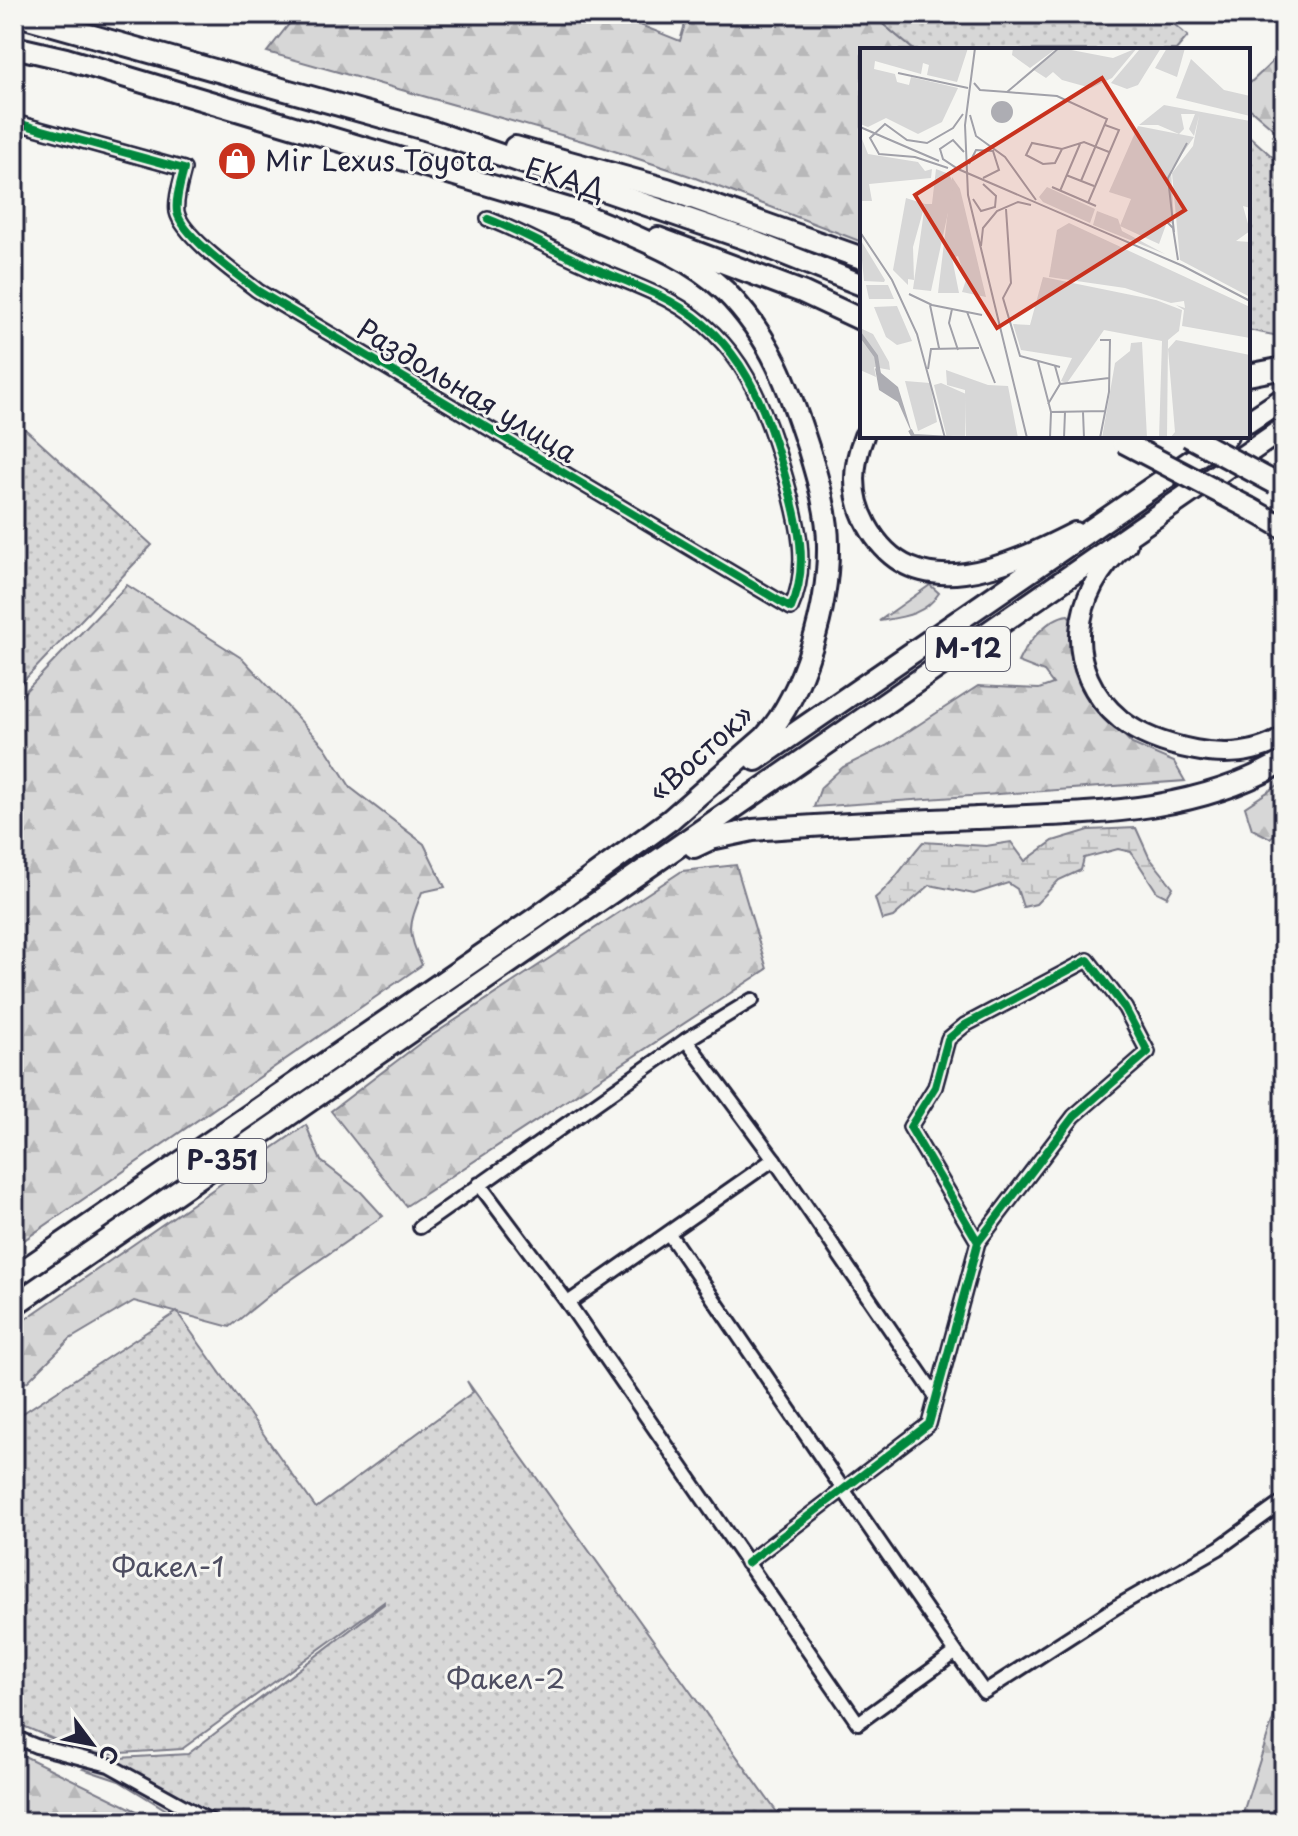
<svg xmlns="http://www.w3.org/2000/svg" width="1298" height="1836" font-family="'Playpen Sans',sans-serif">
<defs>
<pattern id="forest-firs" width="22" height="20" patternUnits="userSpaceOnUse" patternTransform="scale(2)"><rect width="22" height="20" fill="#d7d7d7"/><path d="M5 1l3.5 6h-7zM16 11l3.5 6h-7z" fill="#b8b8b9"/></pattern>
<pattern id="wetland-marsh" width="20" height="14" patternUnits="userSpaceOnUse" patternTransform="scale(2)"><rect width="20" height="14" fill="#d7d7d7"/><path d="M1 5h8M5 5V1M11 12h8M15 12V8" fill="none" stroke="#b8b8b9"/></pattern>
<pattern id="garden-dots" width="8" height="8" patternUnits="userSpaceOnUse" patternTransform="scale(2)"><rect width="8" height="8" fill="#d7d7d7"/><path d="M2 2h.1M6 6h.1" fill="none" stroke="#b8b8b9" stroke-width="1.8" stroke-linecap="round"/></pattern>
</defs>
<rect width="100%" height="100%" fill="#f6f6f2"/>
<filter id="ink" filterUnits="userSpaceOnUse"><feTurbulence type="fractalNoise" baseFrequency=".0125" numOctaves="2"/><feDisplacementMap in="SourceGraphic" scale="16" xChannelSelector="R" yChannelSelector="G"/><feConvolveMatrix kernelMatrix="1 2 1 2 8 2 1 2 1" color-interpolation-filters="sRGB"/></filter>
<g filter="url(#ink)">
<!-- forest -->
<g fill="url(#forest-firs)" stroke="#7c7c89" stroke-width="2">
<polygon points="297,14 613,14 680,41 688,14 871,14 914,50 862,50 862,242 690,176 593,144 267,52"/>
<polygon points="1284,51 1284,138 1248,107 1248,85"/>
<path d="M127,585L243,659L325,747L351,788L424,844L445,887L422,892C408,928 407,930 422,965L14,1247V703Z"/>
<path d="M930,585L939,593C925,615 903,617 879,621Z"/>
<path d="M1068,615L1076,624L1070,636L1085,694L1132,744L1174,762L1185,781L814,807L821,787L843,767L886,746L978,686L1039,689L1053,684L1044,672L1018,662C1026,644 1048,617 1068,615Z"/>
<polygon points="1284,781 1284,827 1270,838 1252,829 1245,807"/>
<polygon points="736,865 767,969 406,1206 331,1111 419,1044 682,871"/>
<polygon points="306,1125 321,1161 361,1192 383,1216 272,1293 230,1327 134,1301 70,1339 28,1381 14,1388 14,1327"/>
<polygon points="1284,1704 1284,1822 1240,1822 1275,1713"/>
<polygon points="14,1751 159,1822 14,1822"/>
</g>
<!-- wetland -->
<path fill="url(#wetland-marsh)" stroke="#7c7c89" stroke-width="2" d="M1136,828L1149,857L1173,887L1167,897L1157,892L1131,852L1118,849L1084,858L1081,870L1059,880L1036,904L1023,907L1017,889L1008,883L974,894L930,885L893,917L882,920L875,898C895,882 906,861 923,842L986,846L1011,842L1025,861L1053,841L1089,830Z"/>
<!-- garden -->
<g fill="url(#garden-dots)" stroke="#7c7c89" stroke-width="2">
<polygon points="871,14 1162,14 1188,36 1176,50 914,50"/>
<polygon points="1248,135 1284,167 1284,337 1248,330"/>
<polygon points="14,419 152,545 14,691"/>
<polygon points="177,1312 316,1508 473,1392 467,1381 784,1822 186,1822 119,1781 83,1769 101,1759 188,1754 384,1604 384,1602 182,1749 90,1755 14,1722 14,1419"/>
</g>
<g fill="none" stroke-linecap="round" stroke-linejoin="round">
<!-- minor casing -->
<g stroke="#22223b" stroke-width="18">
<g id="minor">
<path d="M14,122L184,169C181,182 175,199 177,212C182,236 239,276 258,291L791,608C810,567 798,521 786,479C764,404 743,341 670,301C644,287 614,277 587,265C553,250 522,232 488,219"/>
<polyline points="686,1040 774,1159 935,1395"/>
<polyline points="479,1184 568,1303 858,1723 955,1653"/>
<polyline points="420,1227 686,1040 752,1000"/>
<path d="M669,1234C774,1386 876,1541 984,1692L1116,1607L1219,1548L1284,1501"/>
<polyline points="568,1303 774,1159"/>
<polyline points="747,1563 929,1424 978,1242 1074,1116 1148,1052 1125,1008 1088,960 965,1025 948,1039 935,1087 910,1127 978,1242"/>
<polyline points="14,1737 36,1746 109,1765 212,1822"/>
</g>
</g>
<!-- primary casing -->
<g stroke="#22223b" stroke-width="24">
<g id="primary">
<path d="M864,436C852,466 851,496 867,525C914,611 1010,565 1075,532"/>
<path d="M1127,544C1070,591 1061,671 1121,720C1142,737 1169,745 1195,750C1226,756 1257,754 1284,737"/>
</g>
</g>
<!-- trunk casing -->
<g stroke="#22223b" stroke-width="26">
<g id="trunk">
<polyline points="14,14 425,129 752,241 862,285"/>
<polyline points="14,47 66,59 586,214"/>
<polyline points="515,147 667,189 862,258"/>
<polyline points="658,238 802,292 862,320"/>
<polyline points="1248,375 1284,368"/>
<polyline points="1248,422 1284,398"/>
<polyline points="1249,508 1284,528"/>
<polyline points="756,760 1227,436"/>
<path d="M694,847L711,839L753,830C828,824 903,821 977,818C1083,813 1191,816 1284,761"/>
<path d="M14,1277L537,917L670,820L765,737C805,692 829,604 828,545C828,513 818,480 809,450C789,388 772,338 725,291C684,252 626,234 576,211"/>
<polyline points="14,1305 1284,428"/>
</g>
</g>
<!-- minor -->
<use href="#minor" stroke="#f6f6f2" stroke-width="12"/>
<!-- primary -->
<use href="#primary" stroke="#f6f6f2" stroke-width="18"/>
<!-- trunk -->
<use href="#trunk" stroke="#f6f6f2" stroke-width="20"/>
<!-- trunk-bridge casing -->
<g stroke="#22223b" stroke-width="26" stroke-linecap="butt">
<g id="trunk-bridge">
<polyline points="1188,436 1275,483"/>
<polyline points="1123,442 1249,508"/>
</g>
</g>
<!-- trunk-bridge -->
<use href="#trunk-bridge" stroke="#f6f6f2" stroke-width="20"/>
<!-- cycleway casing -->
<g stroke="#f6f6f2" stroke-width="13">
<g id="cycleway">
<path d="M14,122L184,169C181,182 175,199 177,212C182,236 239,276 258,291L791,608C810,567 798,521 786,479C764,404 743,341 670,301C644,287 614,277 587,265C553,250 522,232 488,219"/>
<polyline points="747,1563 929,1424 978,1242 1074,1116 1148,1052 1125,1008 1088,960 965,1025 948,1039 935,1087 910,1127 978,1242"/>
</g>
</g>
<!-- cycleway -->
<use href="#cycleway" stroke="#00873e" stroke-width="8"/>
</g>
</g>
<!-- icons -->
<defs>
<g id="shop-disc" transform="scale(2)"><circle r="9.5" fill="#c8321e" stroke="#f6f6f2"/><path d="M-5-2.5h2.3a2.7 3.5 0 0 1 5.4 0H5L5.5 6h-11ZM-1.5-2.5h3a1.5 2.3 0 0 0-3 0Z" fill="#fff"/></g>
</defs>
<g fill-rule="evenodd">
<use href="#shop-disc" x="237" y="161"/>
</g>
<g text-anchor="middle" stroke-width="6" stroke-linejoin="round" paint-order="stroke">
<!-- shield labels -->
<g fill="#f6f6f2" stroke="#626272" stroke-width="2">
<rect x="926" y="627" width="84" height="44" rx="6"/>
<rect x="178" y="1139" width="88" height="44" rx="6"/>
</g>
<g font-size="26" font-weight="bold" fill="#22223b">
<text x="968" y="658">М-12</text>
<text x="222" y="1170">Р-351</text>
</g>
<!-- poi labels -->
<g font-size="28" fill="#22223b" stroke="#f6f6f2" text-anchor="start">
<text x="265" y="171">Mir Lexus Toyota</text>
</g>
<!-- street labels -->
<g font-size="28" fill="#22223b" stroke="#f6f6f2">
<text transform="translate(565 179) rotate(17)" y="10">ЕКАД</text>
<text transform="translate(467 391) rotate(31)" y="10">Раздольная улица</text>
<text transform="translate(701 753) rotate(-42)" y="10">«Восток»</text>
</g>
<!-- park labels -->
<g font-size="28" fill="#4f4f62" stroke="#f6f6f2">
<text x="168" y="1577">Факел-1</text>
<text x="506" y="1689">Факел-2</text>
</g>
</g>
<!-- overview -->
<g transform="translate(860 48)">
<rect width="390" height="390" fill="#f6f6f2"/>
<path d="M301,0L278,37L267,41L251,35L279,2Z" fill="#d7d7d7"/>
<path d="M0,0H108L97,34L67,27L69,17L63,15L61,26L15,13L14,21L35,26L37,34L49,37L51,29L98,40L82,74L58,86L26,70L8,79L0,76ZM153,0H197L170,20L152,7ZM201,0L253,10L277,0L252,30L231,40L202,32L193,24L186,30L172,21ZM331,11L364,42L390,48V68L316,50ZM304,57L390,73V160L383,158L390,183L376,193L390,194V249L320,212L312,125L333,98L339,68L334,88L329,81L335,66H321L324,81L319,86L298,77H279ZM0,86L8,106L58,114L65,123L72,121L71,130L9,136L12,153H0ZM92,129L100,141L126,249L102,244L106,232L98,208L92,210L99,245H78ZM187,139L235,161L230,175L183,154L179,149ZM46,150L65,156L53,199L54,232L48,231V237L33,222ZM237,163L258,171L262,183L305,206L233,177ZM209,175L390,259V290L322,278L324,262L316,257L325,260L324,253L311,255L265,240L189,229L197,182ZM0,191L25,232L24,234L4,233ZM6,237H28L34,251H9ZM37,258L52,293L37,297L26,289L14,259ZM316,292L390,307V390H310L315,384L308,301ZM282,294L287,390H242L255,315L270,303L271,295ZM45,333L70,335L77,374L58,383ZM81,335L106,346L105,390H87L74,337Z" fill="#d7d7d7"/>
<path d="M0,280L13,286L29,314L30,322L14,319L16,329L0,322Z" fill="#d7d7d7"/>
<path d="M307,0H325L317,29L295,20ZM278,78L334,89L311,122L314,176L307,174L299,196L260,178L271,151L249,144ZM76,121L89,126L94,137L71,243L53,241L65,156H72ZM183,229L296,252L322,262L319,283L308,292L307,390H299L302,293L244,282L207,335L201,333L212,310L161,302L153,276L170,277ZM86,322L128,337L148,338L158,390H106L105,342L87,337Z" fill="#d7d7d7"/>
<path d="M131 64a11 11 0 1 1 22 0a11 11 0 1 1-22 0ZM15,320L38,339L53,388L38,354L19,342Z" fill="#adadb3"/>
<path fill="none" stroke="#adadb3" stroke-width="4" d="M0,286L16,308L19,326M50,382L53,388L93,390"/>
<path fill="none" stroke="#a1a1a9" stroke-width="2" d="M115,0L105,77L108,147L167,390M38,25L108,40M114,35L120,42L147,44L199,0M147,44L197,48L247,71L221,133M110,67L116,88L145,109L176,152M0,79L79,113M202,101L195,115L183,116L166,107L172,95L202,101L224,94L249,104M104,104L93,92L80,101L83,111L98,121L323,218L390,253M109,116L116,102L133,103L139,122L123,130M88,120L55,109L19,106L10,90L25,76L47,92L67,95L93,80L103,66M206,127L234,138M192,139L236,158M200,143L220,96M113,151L121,163L135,159L136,148L123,136M228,155L259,82L245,77M146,161L151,235L143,250L160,308L200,319M306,173L313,180L318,212M0,184L32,232L57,286L85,390M314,184L308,130L327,95M121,198L123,180L137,163L158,154L171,157M49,246L72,257L122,267M70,257L79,300M92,261L89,275L98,302M107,264L135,335M240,292H250L249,344L240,390M178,314L191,364L190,390M68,321L71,301L119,300M200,336L249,330M188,356L200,336L195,318M191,364L245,363M223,364L224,390M204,390L205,364"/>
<path fill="#c8321e" fill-opacity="0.15" stroke="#c8321e" stroke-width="4" d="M242,30L325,162L137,280L55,147Z"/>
<rect width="390" height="390" fill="none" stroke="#22223b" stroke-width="4"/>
</g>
<!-- margin -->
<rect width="1298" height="1836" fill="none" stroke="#f6f6f2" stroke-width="48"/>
<rect x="24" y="24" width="1250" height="1788" fill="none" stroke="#22223b" stroke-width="3" filter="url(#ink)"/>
<!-- north arrow -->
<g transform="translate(92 1744) rotate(122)" stroke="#f6f6f2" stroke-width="6" paint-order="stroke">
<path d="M0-6L14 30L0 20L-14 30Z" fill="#22223b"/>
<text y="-12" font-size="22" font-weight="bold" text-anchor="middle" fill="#22223b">С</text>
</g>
</svg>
